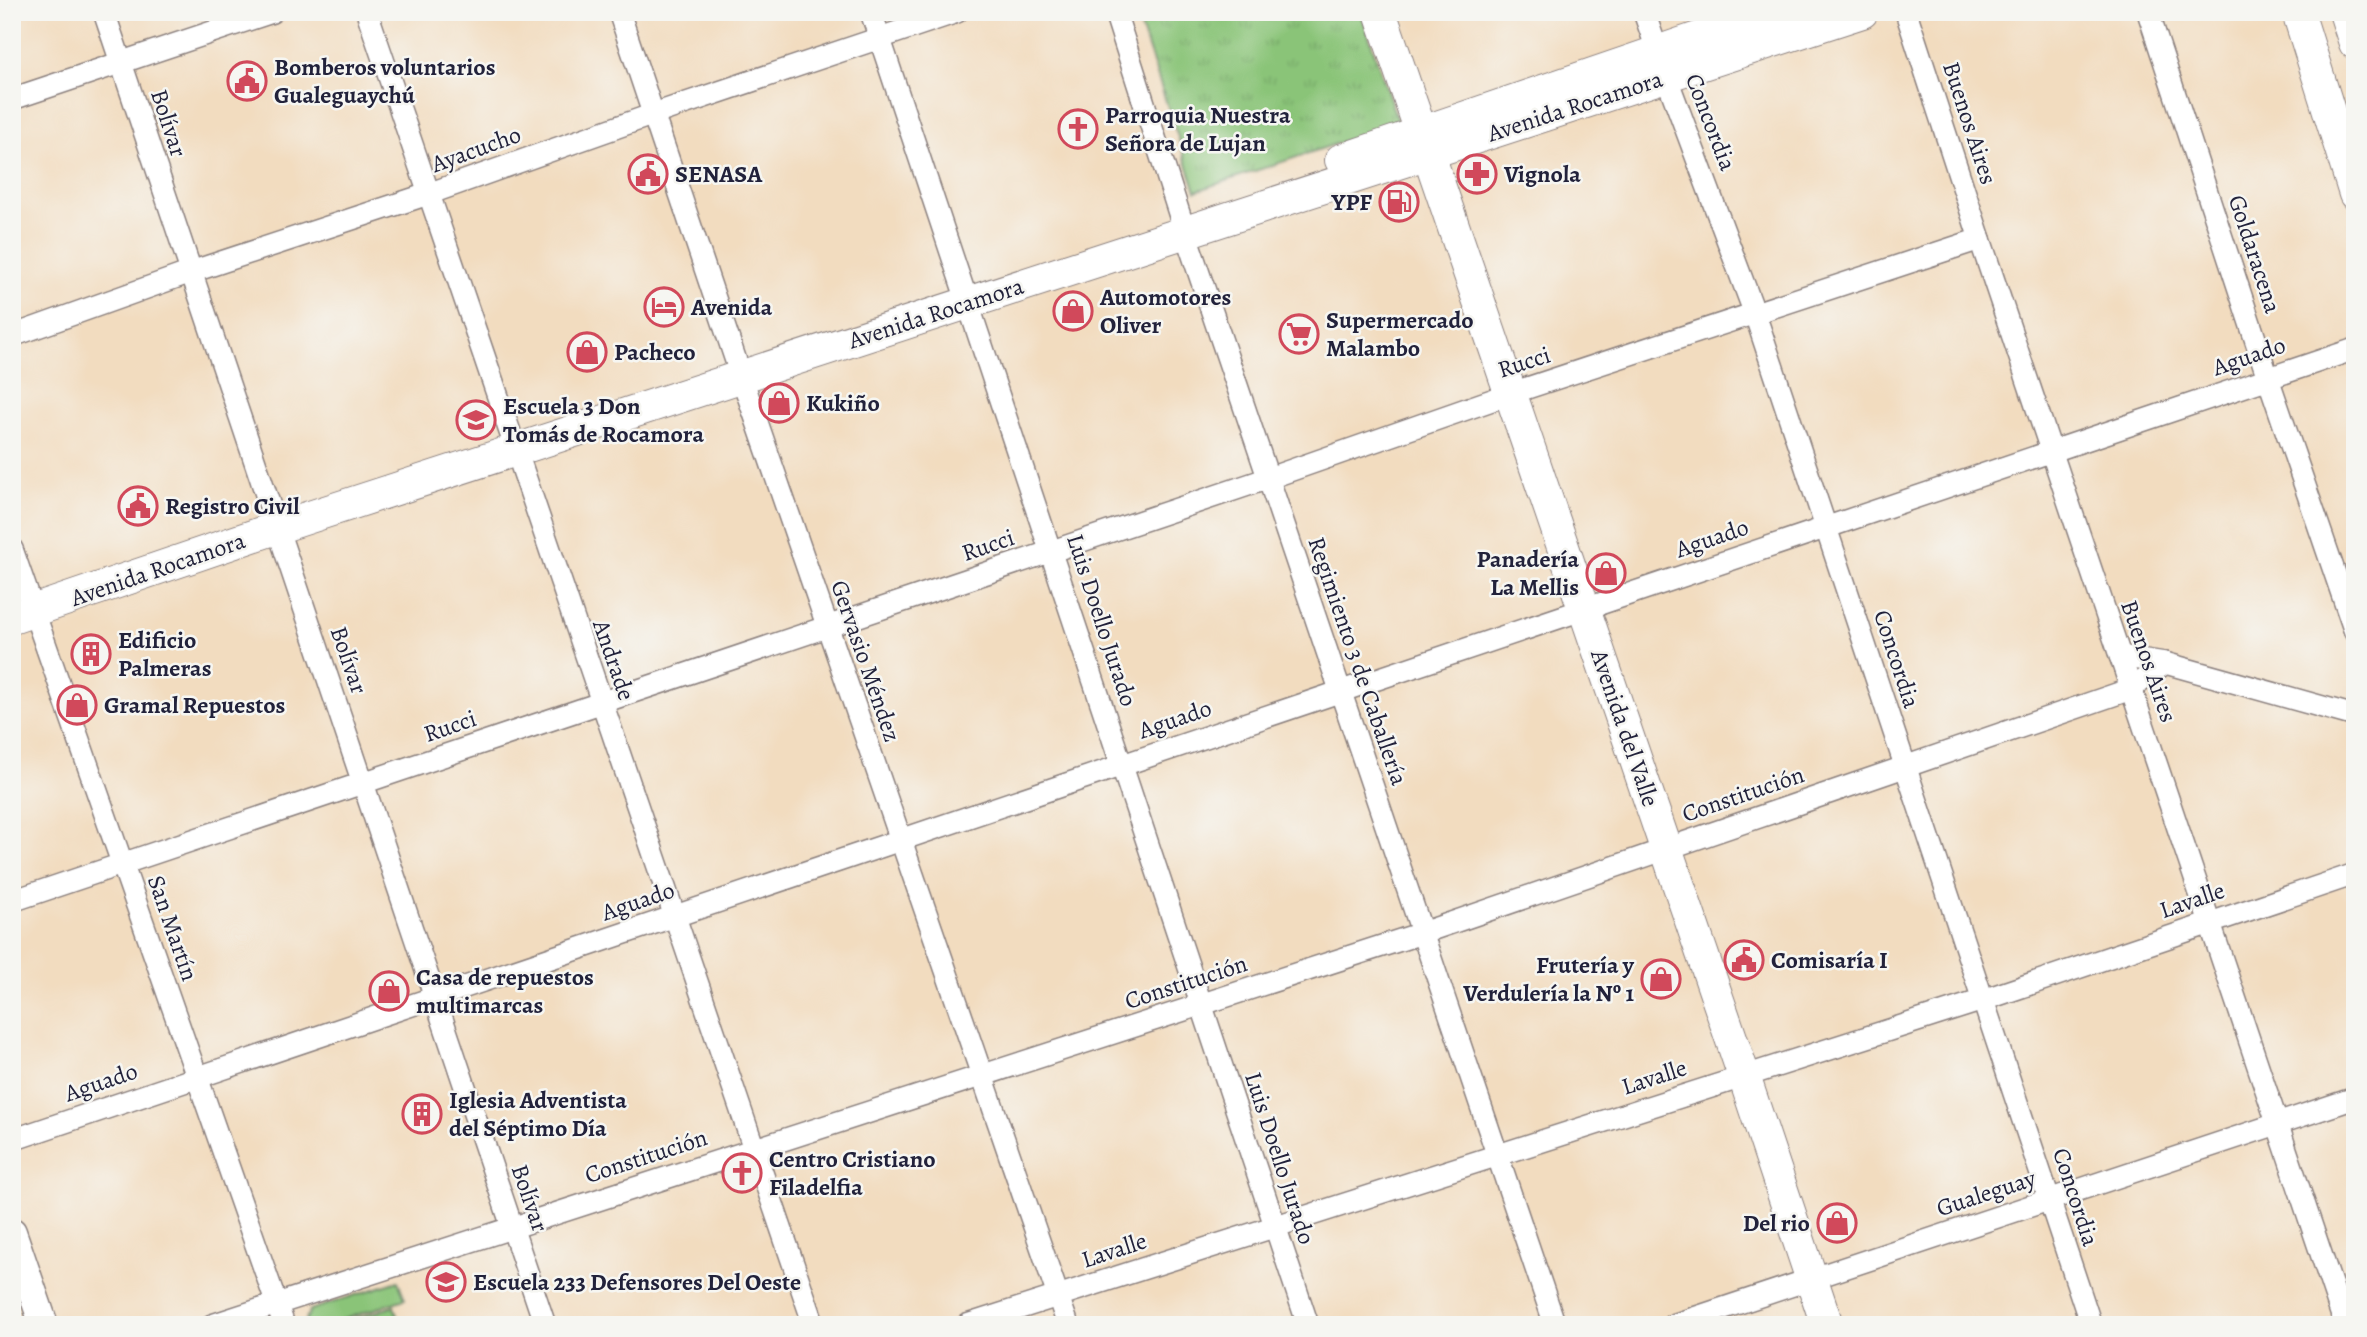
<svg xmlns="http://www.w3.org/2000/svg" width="2367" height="1337" font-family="Alegreya,serif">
<defs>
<pattern id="park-tufts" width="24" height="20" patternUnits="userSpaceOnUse" patternTransform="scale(1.75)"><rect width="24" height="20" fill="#8ac478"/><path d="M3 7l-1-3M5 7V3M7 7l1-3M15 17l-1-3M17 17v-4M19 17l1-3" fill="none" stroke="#77a869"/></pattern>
</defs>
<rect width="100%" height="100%" fill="#f6f6f2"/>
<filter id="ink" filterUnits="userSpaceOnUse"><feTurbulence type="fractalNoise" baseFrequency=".0143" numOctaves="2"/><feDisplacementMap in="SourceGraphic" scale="14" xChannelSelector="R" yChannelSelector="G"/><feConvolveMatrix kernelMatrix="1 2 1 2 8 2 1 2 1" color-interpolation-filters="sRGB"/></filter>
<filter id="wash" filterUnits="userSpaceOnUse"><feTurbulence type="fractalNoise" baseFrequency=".00686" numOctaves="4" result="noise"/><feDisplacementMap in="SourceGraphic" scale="28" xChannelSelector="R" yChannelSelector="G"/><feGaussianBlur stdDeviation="1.57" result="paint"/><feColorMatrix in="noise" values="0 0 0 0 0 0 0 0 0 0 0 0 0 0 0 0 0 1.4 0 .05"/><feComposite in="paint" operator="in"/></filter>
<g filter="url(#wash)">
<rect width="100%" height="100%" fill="#f2dcbf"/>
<!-- park -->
<polygon fill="url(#park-tufts)" stroke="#56735a" stroke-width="2" points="1136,12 1361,12 1398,123 1196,191"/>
<!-- pitch -->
<g fill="#8ac478" stroke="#56735a" stroke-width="2">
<polygon points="398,1281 405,1299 327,1325 304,1325 310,1310"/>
<polygon points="394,1306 400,1325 336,1325"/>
</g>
</g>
<g filter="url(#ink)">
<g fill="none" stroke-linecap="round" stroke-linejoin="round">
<!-- minor casing -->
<g stroke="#8a7f7d" stroke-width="24">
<g id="minor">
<polyline points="104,12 545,1325"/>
<polyline points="367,12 814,1325"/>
<polyline points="619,12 736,361 1068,1325"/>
<polyline points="871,12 1308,1325"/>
<polyline points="1115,12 1185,232 1555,1325"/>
<polyline points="1644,12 1666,76 1755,314 2091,1325"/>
<polyline points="1906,12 1980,239 2345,1325"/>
<polyline points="2148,12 2268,378 2355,632"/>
<polyline points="12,99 272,12"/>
<polyline points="12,336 191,272 428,194 654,114 957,12"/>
<polyline points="12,549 284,1325"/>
<polyline points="2120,656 2165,663 2355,716"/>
<polyline points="12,901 1269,478 1512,393 1980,239"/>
<polyline points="12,1140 2355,349"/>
<polyline points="212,1325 1422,933 2131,689 2165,663"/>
<polyline points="967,1325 1983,1000 2355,874"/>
<polyline points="1673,1325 2355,1098"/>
</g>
</g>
<!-- tertiary casing -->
<g stroke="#8a7f7d" stroke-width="31">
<polyline id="tertiary" points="12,1232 44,1325"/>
</g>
<!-- secondary casing -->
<g stroke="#8a7f7d" stroke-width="34">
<g id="secondary">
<polyline points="1380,12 1744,1076 1827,1325"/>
<polyline points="2298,12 2355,194"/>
<polyline points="2345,12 2355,43"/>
<polyline points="1341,160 1774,12"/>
<polyline points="12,618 276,528 1862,12"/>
</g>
</g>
<!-- minor -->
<use href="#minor" stroke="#fff" stroke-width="21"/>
<!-- tertiary -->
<use href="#tertiary" stroke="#fff" stroke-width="28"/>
<!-- secondary -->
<use href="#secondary" stroke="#fff" stroke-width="32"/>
</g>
</g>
<!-- icons -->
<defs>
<g id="civic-ring" transform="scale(2.0125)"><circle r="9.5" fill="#f6f6f2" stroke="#d1495b" stroke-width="1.5"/><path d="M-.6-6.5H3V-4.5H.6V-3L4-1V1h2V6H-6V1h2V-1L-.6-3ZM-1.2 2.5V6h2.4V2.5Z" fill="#d1495b"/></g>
<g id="church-ring" transform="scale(2.0125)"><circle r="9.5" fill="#f6f6f2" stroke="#d1495b" stroke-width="1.5"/><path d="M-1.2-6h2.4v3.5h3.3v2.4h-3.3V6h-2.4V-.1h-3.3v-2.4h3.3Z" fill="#d1495b"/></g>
<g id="pharmacy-ring" transform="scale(2.0125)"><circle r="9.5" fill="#f6f6f2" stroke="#d1495b" stroke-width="1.5"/><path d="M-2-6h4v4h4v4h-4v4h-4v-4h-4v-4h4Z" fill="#d1495b"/></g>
<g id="fuel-ring" transform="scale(2.0125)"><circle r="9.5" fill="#f6f6f2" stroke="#d1495b" stroke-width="1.5"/><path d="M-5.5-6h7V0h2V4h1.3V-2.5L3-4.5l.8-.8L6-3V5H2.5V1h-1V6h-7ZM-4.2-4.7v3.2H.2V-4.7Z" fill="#d1495b"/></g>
<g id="hotel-ring" transform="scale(2.0125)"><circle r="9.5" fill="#f6f6f2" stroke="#d1495b" stroke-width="1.5"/><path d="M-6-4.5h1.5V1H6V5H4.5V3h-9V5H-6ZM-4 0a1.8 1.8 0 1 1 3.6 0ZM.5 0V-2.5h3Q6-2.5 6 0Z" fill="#d1495b"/></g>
<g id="shop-ring" transform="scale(2.0125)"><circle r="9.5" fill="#f6f6f2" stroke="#d1495b" stroke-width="1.5"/><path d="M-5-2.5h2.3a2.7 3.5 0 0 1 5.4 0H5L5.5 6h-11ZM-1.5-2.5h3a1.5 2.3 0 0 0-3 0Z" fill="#d1495b"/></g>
<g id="supermarket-ring" transform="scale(2.0125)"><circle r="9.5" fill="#f6f6f2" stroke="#d1495b" stroke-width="1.5"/><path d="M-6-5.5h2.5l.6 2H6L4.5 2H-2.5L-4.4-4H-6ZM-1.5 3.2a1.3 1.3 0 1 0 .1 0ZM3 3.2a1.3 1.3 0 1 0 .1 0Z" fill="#d1495b"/></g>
<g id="school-ring" transform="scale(2.0125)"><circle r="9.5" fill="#f6f6f2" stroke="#d1495b" stroke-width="1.5"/><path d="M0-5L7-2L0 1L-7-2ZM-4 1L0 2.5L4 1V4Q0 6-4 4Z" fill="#d1495b"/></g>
<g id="building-ring" transform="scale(2.0125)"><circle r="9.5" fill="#f6f6f2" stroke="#d1495b" stroke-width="1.5"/><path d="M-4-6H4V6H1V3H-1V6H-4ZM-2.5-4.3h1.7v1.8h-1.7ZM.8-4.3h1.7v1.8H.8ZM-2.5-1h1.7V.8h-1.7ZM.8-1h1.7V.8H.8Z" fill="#d1495b"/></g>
</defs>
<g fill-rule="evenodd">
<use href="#civic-ring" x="247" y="81"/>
<use href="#church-ring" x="1078" y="129"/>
<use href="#civic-ring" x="648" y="174"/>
<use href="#pharmacy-ring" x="1477" y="174"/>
<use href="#fuel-ring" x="1399" y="202"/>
<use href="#hotel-ring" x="664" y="307"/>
<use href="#shop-ring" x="1073" y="311"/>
<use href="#supermarket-ring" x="1299" y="334"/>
<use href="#shop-ring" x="587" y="352"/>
<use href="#shop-ring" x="779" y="403"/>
<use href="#school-ring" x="476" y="420"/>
<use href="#civic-ring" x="138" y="506"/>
<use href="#shop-ring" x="1606" y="573"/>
<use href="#building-ring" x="91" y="654"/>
<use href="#shop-ring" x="77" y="705"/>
<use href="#civic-ring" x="1744" y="960"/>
<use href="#shop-ring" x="1661" y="979"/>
<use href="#shop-ring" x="389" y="991"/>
<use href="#building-ring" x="422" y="1114"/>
<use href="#church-ring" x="742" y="1173"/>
<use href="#shop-ring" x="1837" y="1223"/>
<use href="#school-ring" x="446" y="1282"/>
</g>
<g text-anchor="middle" stroke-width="5" stroke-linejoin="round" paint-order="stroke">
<!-- poi labels -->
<g font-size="24" font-weight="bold" fill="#22223b" stroke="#f6f6f2" text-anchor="start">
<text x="274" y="75">Bomberos voluntarios<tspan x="274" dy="28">Gualeguaychú</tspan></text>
<text x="1105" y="123">Parroquia Nuestra<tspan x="1105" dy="28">Señora de Lujan</tspan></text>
<text x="675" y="182">SENASA</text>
<text x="1504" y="182">Vignola</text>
<text x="1372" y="210" text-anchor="end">YPF</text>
<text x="1100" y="305">Automotores<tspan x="1100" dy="28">Oliver</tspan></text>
<text x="691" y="315">Avenida</text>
<text x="1326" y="328">Supermercado<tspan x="1326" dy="28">Malambo</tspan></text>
<text x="614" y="360">Pacheco</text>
<text x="806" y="411">Kukiño</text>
<text x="503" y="414">Escuela 3 Don<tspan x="503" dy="28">Tomás de Rocamora</tspan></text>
<text x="165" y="514">Registro Civil</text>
<text x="1579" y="567" text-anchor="end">Panadería<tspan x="1579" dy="28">La Mellis</tspan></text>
<text x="118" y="648">Edificio<tspan x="118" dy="28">Palmeras</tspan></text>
<text x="104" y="713">Gramal Repuestos</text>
<text x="1771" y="968">Comisaría I</text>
<text x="1634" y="973" text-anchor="end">Frutería y<tspan x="1634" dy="28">Verdulería la Nº 1</tspan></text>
<text x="416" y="985">Casa de repuestos<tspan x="416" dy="28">multimarcas</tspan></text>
<text x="449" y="1108">Iglesia Adventista<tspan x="449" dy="28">del Séptimo Día</tspan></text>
<text x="769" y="1167">Centro Cristiano<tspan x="769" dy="28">Filadelfia</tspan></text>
<text x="1810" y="1231" text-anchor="end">Del rio</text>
<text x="473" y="1290">Escuela 233 Defensores Del Oeste</text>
</g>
<!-- street labels -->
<g font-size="24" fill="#22223b" stroke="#f6f6f2">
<text transform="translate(1575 106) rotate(-18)" y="8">Avenida Rocamora</text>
<text transform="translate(1711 122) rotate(69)" y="8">Concordia</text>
<text transform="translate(169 123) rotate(72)" y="8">Bolívar</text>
<text transform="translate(1970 123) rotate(72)" y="8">Buenos Aires</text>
<text transform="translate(476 149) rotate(-20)" y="8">Ayacucho</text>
<text transform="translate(2255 254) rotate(72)" y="8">Goldaracena</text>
<text transform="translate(936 313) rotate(-18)" y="8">Avenida Rocamora</text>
<text transform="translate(2249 356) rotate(-19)" y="8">Aguado</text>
<text transform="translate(1524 362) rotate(-18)" y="8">Rucci</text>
<text transform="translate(1712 538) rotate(-19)" y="8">Aguado</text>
<text transform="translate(988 545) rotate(-19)" y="8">Rucci</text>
<text transform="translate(158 569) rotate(-19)" y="8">Avenida Rocamora</text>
<text transform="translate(1102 620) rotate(72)" y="8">Luis Doello Jurado</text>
<text transform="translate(1897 659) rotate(72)" y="8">Concordia</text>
<text transform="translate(349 660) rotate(71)" y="8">Bolívar</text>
<text transform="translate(614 660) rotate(71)" y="8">Andrade</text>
<text transform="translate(866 661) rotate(71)" y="8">Gervasio Méndez</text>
<text transform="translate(1358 661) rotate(71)" y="8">Regimiento 3 de Caballería</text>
<text transform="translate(2149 661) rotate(71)" y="8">Buenos Aires</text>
<text transform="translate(1175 719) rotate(-19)" y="8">Aguado</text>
<text transform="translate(450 726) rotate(-19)" y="8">Rucci</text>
<text transform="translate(1625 728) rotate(71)" y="8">Avenida del Valle</text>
<text transform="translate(1743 794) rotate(-19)" y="8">Constitución</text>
<text transform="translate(2192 900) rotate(-19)" y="8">Lavalle</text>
<text transform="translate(638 901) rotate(-19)" y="8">Aguado</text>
<text transform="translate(173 928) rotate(71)" y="8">San Martín</text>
<text transform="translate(1186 982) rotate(-18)" y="8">Constitución</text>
<text transform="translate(1654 1077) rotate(-18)" y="8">Lavalle</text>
<text transform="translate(101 1082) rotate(-19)" y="8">Aguado</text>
<text transform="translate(646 1156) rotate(-18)" y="8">Constitución</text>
<text transform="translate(1280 1158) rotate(72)" y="8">Luis Doello Jurado</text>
<text transform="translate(1986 1193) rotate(-18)" y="8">Gualeguay</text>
<text transform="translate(2076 1197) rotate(72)" y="8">Concordia</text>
<text transform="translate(530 1198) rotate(71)" y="8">Bolívar</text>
<text transform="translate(1114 1250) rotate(-18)" y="8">Lavalle</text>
</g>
</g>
<!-- margin -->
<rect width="2367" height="1337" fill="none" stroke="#f6f6f2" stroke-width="42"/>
</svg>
